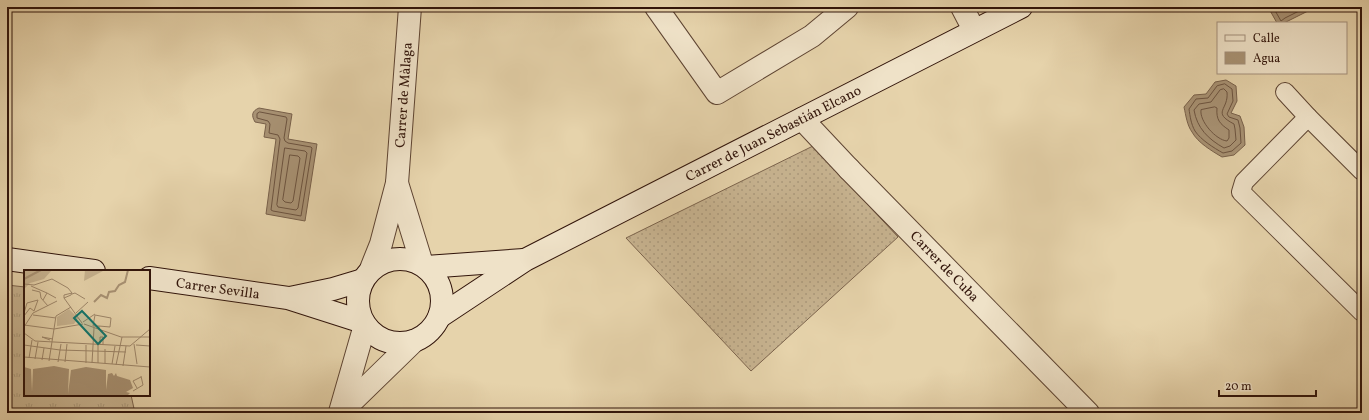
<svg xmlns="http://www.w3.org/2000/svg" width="1369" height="420" font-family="Vollkorn,serif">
<defs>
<pattern id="grass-tufts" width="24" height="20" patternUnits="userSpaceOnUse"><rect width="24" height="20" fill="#c7b390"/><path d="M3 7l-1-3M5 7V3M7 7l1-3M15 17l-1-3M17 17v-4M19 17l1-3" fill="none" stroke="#ab997b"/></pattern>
<pattern id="garden-dots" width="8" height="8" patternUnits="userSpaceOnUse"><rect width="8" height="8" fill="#c7b390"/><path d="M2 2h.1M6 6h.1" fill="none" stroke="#ab997b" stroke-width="1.8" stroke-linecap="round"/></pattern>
</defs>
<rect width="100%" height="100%" fill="#e6d3ab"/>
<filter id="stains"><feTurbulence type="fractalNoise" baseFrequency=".005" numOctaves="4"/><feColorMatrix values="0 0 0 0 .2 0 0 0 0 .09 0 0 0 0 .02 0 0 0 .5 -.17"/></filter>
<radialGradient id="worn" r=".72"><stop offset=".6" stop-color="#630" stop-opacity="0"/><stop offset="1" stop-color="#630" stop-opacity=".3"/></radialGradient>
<!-- grass -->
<polygon fill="url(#grass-tufts)" stroke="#7c644d" points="7,285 25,287 25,395 131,395 135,413 7,413"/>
<!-- garden -->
<polygon fill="url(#garden-dots)" stroke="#7c644d" points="813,146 898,237 751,371 626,238"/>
<!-- water -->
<g fill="#a89274" stroke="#78604a">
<polygon points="1268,7 1316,7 1284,23 1277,23"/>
<path d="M1226,80L1236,86L1237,101L1231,113L1240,116L1244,127L1245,145L1234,155L1222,157C1212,151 1198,143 1192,132C1187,125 1186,116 1184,107L1194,95L1206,94L1215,82Z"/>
<path d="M259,108L292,114L288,139L317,144L305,221L266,214L276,139L264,137L266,124L255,122C251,115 252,111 259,108Z"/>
</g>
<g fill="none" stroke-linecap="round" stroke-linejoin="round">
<!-- shore -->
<g stroke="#6c533f" stroke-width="1">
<polyline points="1273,7 1281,21 1285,18 1307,7"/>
<path d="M1225,84L1232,89L1233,101L1227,114L1229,117L1238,120L1240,128L1241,143L1232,151L1223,153C1214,148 1201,140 1195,131C1191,124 1190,116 1189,109L1196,99L1208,98L1217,86Z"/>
<path d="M1224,89L1227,92C1229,110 1211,112 1234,124L1235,129L1236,140L1230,146L1224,148C1208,139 1197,128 1194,110L1199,104L1211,102L1220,90Z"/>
<path d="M1215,107L1217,108C1216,120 1220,124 1229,130V138L1227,141C1216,140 1199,121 1201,110Z"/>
<polygon points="260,112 286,117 287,119 284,138 285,141 288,143 311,147 312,148 301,216 273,211 271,210 280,139 278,135 269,133 270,124 268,121 257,118 257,114"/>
<polygon points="285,148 305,151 307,153 298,208 296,210 278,207 277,205"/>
<polygon points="290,155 298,156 300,158 293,201 291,203 285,202 283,200"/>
</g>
<!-- service casing -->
<g stroke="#5e4432" stroke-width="20">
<g id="service">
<polyline points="1285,92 1308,117"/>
<polyline points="1362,171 1308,117 1244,182 1241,192 1362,312"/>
</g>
</g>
<!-- pedestrian casing -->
<g stroke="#5e4432" stroke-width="24">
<polyline id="pedestrian" points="802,119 849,169"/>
</g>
<!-- minor casing -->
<g stroke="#5e4432" stroke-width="24">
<g id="minor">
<polyline points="656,7 717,93 812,36 847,7"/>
<polyline points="962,7 974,30"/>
<polyline points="849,169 1088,413"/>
<polyline points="397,183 422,264"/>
<polyline points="371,269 381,244 397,183 410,7"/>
<polyline points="340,412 365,325"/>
<polyline points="340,413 414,341"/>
</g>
</g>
<!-- secondary casing -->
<g stroke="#31140a" stroke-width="24">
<g id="secondary">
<circle cx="400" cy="301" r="42"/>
<polyline points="7,259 94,271"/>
<polyline points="426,267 524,260"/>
<polyline points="149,278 288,298 363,322"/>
<polyline points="290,298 333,289 363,280"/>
<polyline points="439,317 525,260 1021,7"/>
</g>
</g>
<!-- service -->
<use href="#service" stroke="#efe2c8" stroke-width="18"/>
<!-- pedestrian -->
<use href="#pedestrian" stroke="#efe2c8" stroke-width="22"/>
<!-- minor -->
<use href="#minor" stroke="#efe2c8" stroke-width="22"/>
<!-- secondary -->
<use href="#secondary" stroke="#efe2c8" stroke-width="22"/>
</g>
<g text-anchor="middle" stroke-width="3" stroke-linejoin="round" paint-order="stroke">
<!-- street labels -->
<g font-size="14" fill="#31140a" stroke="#efe2c8">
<text transform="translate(403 95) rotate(-86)" y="5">Carrer de Màlaga</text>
<text transform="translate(773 133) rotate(-27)" y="5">Carrer de Juan Sebastián Elcano</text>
<text transform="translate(945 266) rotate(46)" y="5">Carrer de Cuba</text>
<text transform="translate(218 288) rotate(8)" y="5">Carrer Sevilla</text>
</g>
</g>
<!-- overview -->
<g transform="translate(24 270)">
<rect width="126" height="126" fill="#e6d3ab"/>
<path d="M0,0H28L20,9L6,13L0,19ZM61,0H89L79,1L60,11ZM45,39L54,48L50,54L33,56V47Z" fill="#c7b390"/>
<path d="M30,96L45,99L44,124L47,100L62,97L82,100V120L84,104L88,103L90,106L92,103L93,106L106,110L109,118L102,122L106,123L103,126H0V97L7,99L8,122L9,99Z" fill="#a89274"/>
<path fill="none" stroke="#a89274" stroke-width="2" d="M0,9L17,0M70,32L77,25L83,28L85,22L91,21L95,15L101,12L104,0"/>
<path fill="none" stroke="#9e876b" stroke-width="1" d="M0,14L10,15L28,9L44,18L48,23M7,16L23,23M8,20L16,22L17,28L24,36M48,23L47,25L40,28V25ZM48,24L51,23L61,29M40,28L58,53M19,30L23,23L32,28M0,43L3,33L14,30L10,41M52,43L64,32M9,45L32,48M0,46L6,38L10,41M59,52L71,44M60,54L97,67H126M0,55L30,59L59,54M0,57L9,43L33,31M75,59V56L86,57L87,48L71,45L69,56H75M0,63L11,71L106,76L126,59M26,70L18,67L29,69M110,74L113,94M0,75L36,80L102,82M76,75V67H79V75M112,75L126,76M0,87L126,97M5,88L8,70M11,89L14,72M18,90L20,78M25,91L32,46L47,37M34,92L37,74M41,92L43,74M62,93V75M68,93L70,58M74,93V75M81,93V79M88,94L91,76M92,95L98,67M99,96L102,76M113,118L109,111L117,107M109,121L119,115L117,106"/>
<path fill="#0f766e" fill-opacity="0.15" stroke="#0f766e" stroke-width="2" d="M58,41L82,66L74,74L50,48Z"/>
<rect width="126" height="126" fill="none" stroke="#31140a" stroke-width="2"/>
</g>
<!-- margin -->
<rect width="1369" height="420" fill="none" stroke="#e6d3ab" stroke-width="24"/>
<rect x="8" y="8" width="1353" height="404" fill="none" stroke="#31140a" stroke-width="2"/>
<rect x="12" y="12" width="1345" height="396" fill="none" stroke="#31140a"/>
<!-- legend -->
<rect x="1217" y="22" width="130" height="52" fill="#efe2c8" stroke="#a3907c"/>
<rect x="1225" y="35" width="20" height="6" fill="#efe2c8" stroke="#a3907c"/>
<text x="1253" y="42" font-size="12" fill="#31140a">Calle</text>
<rect x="1225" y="52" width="20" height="12" fill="#a89274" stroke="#a3907c"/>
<text x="1253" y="62" font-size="12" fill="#31140a">Agua</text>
<!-- scale -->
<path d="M1219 390v6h97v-6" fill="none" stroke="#31140a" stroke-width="2"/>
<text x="1225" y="390" font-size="12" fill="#31140a" stroke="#efe2c8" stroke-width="3" paint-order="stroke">20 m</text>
<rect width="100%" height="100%" filter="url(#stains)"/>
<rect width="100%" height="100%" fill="url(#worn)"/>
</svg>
